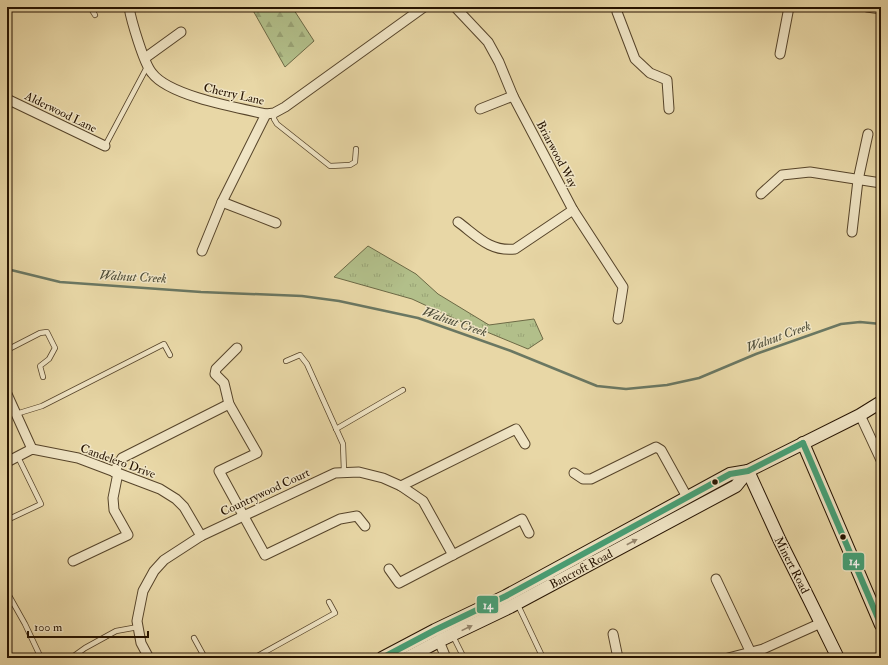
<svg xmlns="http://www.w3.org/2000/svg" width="888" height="665" font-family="'IM FELL Double Pica',serif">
<defs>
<pattern id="grass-tufts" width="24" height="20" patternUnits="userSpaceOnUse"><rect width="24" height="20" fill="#b2bf8a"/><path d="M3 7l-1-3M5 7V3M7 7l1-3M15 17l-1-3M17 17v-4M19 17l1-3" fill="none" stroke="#99a375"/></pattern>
<pattern id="forest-firs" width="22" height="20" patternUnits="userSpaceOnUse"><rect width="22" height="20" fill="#b2bf8a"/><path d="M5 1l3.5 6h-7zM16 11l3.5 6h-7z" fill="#99a375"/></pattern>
</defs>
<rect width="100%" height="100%" fill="#e8d7a6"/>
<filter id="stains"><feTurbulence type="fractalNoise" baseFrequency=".005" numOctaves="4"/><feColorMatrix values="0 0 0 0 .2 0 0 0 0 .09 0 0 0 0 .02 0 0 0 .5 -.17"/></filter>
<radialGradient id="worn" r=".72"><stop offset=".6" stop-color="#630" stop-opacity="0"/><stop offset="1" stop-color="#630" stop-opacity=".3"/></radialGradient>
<!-- grass -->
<polygon fill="url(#grass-tufts)" stroke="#6c6945" points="368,246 416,274 438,294 489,325 534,319 543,339 528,349 453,318 412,299 334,277"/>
<!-- forest -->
<polygon fill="url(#forest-firs)" stroke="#6c6945" points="251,7 292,7 314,41 285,67"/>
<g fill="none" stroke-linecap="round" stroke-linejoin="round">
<!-- stream -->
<polyline stroke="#6a7762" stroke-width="2.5" points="7,269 60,282 201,292 302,296 339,301 418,318 511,351 597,386 626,389 667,385 699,378 756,354 841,324 860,322 881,324"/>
<!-- lane casing -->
<g stroke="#56442a" stroke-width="6">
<g id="lane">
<polyline points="90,7 95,15"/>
<polyline points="274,113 274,119 277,124 330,166 350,165 355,162 356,149"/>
<polyline points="105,146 147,67"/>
<polyline points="7,350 40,333 47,332 55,348 49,359 40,366 43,377"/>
<polyline points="286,361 300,355 307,364 343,444 344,472"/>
<polyline points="16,414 42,406 164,344 170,355"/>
<polyline points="336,429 403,390"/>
<polyline points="7,520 41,504 18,457"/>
<polyline points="7,592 25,624 41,658"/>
<polyline points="517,603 543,658"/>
<polyline points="453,636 464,658"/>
<polyline points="194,638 205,658"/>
<polyline points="71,658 85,648 116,631 138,627"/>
<polyline points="254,658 335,613 329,602"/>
</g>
</g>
<!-- street casing -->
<g stroke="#56442a" stroke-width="11">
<g id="street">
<path d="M129,7C131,20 144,64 152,73C169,96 238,108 266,114L274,113L285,107L424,7"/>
<polyline points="455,7 488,42 499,62 513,96 573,210 623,287 618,319"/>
<polyline points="617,7 617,12 635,59 650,73 667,80 669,109"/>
<polyline points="867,7 881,9"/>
<polyline points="780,54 789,7"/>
<polyline points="145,58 181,32"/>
<polyline points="7,99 105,146"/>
<polyline points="480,109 513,96"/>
<polyline points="761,194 782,175 810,172 881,183"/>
<polyline points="222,202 276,223"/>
<path d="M458,222C477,236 490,252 515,249L573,210"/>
<polyline points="852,232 858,180 868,134"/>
<polyline points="202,251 222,202 266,114"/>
<polyline points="237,348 216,369 215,374 224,383 229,404 257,453 219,471 265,555 340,519 357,516 365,526"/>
<polyline points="7,394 32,449"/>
<polyline points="860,415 881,460"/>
<polyline points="7,462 32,449 78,458 160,489 176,499 184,507 201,536"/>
<polyline points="114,472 122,458 229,404"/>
<polyline points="574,473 583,479 591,479 656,447 661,450 687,497"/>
<polyline points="401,486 516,429 525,444"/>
<polyline points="73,561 128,535 114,510 113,498 118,473"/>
<polyline points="389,569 399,583 522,519 529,533"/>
<polyline points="716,579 751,653"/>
<polyline points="613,634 618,658"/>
<polyline points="439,641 446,658"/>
<polyline points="149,658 141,643 137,621 143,591 154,571 164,560 201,536 335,473 359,472 383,478 401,486 423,501 453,555"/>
<polyline points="728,658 763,649 821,623"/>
</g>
</g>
<!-- secondary casing -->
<g stroke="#261300" stroke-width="14">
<g id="secondary">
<polyline points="803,443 881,625"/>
<polyline points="748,471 780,541 809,599 838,658"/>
<polyline points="382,658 435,630 506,596 730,474 748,471 860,415 881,402"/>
<polyline points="407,658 439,641 510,607 736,486 748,471"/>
</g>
</g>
<!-- lane -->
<use href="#lane" stroke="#f0e5c5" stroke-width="4.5"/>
<!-- street -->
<use href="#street" stroke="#f0e5c5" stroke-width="9"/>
<!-- secondary -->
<use href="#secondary" stroke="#f0e5c5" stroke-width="12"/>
<!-- bus-1 casing -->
<g stroke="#f0e5c5" stroke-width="9">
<g id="bus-1">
<polyline points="803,443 881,625"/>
<polyline points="382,658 435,630 506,596 730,474 748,471 803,443"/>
</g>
</g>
<!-- bus-1 -->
<use href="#bus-1" stroke="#46a076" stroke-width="6"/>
</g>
<!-- one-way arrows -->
<defs><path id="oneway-solid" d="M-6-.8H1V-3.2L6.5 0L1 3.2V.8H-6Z"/></defs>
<g fill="#95866c">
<use href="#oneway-solid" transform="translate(632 542) rotate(-28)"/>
<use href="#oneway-solid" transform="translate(467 628) rotate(-26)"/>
</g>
<!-- markers -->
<g fill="#261300" stroke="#f0e5c5" stroke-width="1.5">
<circle cx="715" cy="482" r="3.5"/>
<circle cx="843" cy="537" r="3.5"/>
</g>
<g text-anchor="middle" stroke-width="3" stroke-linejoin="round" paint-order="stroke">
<!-- street labels -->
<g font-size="12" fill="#261300" stroke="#f0e5c5">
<text transform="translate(234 94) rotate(13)" y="4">Cherry Lane</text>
<text transform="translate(61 112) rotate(26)" y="4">Alderwood Lane</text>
<text transform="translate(557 154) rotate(62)" y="4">Briarwood Way</text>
<text transform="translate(118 461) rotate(20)" y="4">Candelero Drive</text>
<text transform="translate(265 492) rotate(-25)" y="4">Countrywood Court</text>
<text transform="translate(792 565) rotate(63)" y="4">Minert Road</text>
<text transform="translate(581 569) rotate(-28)" y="4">Bancroft Road</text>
</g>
<!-- water labels -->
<g font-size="13" font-style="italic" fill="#4e4d39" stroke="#f0e5c5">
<text transform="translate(133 276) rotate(3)" y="5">Walnut Creek</text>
<text transform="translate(455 321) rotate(19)" y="5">Walnut Creek</text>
<text transform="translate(778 336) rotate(-20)" y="5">Walnut Creek</text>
</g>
</g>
<g stroke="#f0e5c5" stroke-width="1.5">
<rect x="842" y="552" width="23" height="19" rx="4" fill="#46a076"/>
<rect x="476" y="595" width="23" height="19" rx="4" fill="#46a076"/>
</g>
<g font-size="11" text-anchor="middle" font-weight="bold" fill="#fff">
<text x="854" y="565">14</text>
<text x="488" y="609">14</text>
</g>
<!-- margin -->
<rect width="888" height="665" fill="none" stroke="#e8d7a6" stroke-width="24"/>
<rect x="8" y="8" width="872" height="649" fill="none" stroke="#261300" stroke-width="2"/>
<rect x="12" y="12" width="864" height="641" fill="none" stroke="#261300"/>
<!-- scale -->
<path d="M28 631v6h120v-6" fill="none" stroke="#261300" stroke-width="2"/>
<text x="34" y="631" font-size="12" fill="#261300" stroke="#f0e5c5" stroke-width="3" paint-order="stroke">100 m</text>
<rect width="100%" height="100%" filter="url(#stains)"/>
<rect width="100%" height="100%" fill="url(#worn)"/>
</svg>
